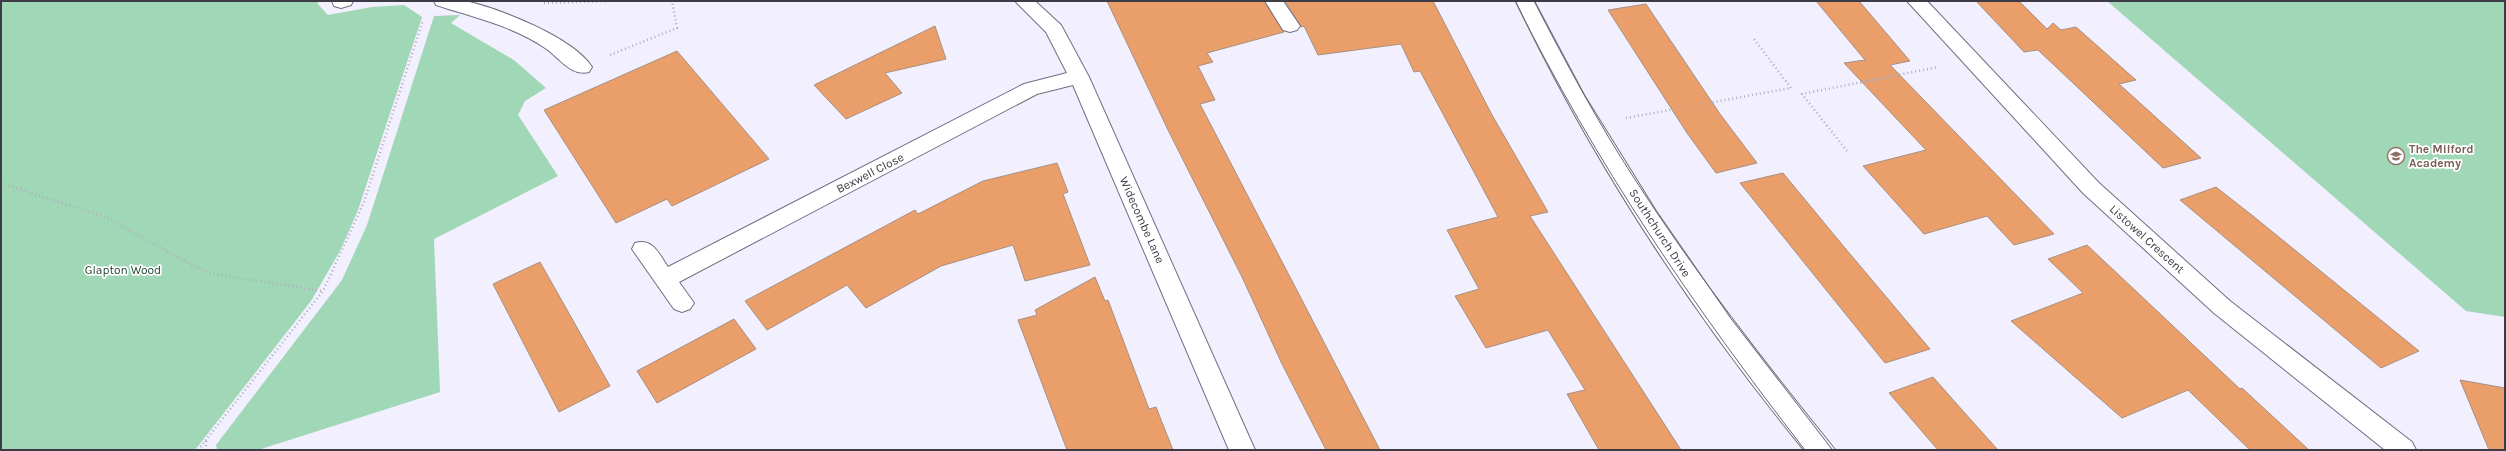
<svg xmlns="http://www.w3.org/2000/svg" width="2506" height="451" font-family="Karla,sans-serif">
<rect width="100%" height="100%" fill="#f2effe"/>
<!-- green -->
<g fill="#a0d7b7">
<polygon points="1,1 321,1 317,3 328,15 372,7 404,5 422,17 358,210 340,251 311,301 195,450 1,450"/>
<polygon points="2107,1 2505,1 2505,317 2466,311"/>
<polygon points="460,15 451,23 514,60 546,88 525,101 518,115 558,176 434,239 440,392 258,450 217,450 216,445 342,280 367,225 434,16"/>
</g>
<!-- building -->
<g fill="#ea9e6a" stroke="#a79082">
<polygon points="1107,1 1264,1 1284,32 1207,53 1213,62 1198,66 1215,100 1200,104 1380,450 1326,450 1282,364 1242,277 1168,130"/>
<polygon points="1285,1 1433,1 1492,115 1548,212 1530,216 1681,450 1599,450 1567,394 1585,390 1548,330 1486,348 1455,296 1479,289 1447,230 1498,217 1420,71 1414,72 1401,44 1318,55 1304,26 1301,27"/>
<polygon points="1816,1 1859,1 1910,61 1890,65 2054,234 2014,245 1987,216 1924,234 1863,166 1926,150 1844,63 1865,60"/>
<polygon points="1976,1 2019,1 2047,29 2053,23 2061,30 2076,27 2136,80 2119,84 2201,158 2163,168 2038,50 2024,52"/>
<polygon points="1646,4 1720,114 1757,163 1716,173 1687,133 1608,10"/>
<polygon points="935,26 946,59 885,73 902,93 846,119 814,85"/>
<polygon points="677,51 769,159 672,206 667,199 616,223 544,110"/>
<polygon points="1057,163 1068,192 1063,194 1090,265 1025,281 1013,245 941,266 866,308 847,285 767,330 745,301 915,210 918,214 983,181"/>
<polygon points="1783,173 1840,242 1930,349 1885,363 1740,183"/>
<polygon points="2216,187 2253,216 2419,351 2381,368 2180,200"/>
<polygon points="2087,245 2240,389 2242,388 2309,450 2250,450 2188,390 2122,418 2011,321 2083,293 2048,259"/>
<polygon points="540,262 610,386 559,412 493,284"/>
<polygon points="1095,277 1105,301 1108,300 1149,409 1156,407 1173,450 1067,450 1018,320 1037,315 1035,310"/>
<polygon points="734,319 756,349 657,403 637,371"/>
<polygon points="1933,377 1963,411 1998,450 1938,450 1889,393"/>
<polygon points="2460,380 2505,388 2505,450 2489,450"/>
</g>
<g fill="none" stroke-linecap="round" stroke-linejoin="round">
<!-- service casing -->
<g stroke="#726e84" stroke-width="2">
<g id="service">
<path d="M434,1C443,1 455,0 465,1C498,8 573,37 592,67L589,72C571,77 559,57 545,48C513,26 473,17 436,5Z"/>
<polygon points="1265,1 1283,1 1300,26 1297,30 1290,32 1283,30"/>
</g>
</g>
<!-- minor casing -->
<g stroke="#726e84" stroke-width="2">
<g id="minor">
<polygon points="332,1 353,1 351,5 341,8 334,6"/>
<path d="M1015,1H1035L1061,25L1089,77L1255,450H1229L1073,85L1037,94L679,282L694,303L690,309L682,312L674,309L632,249L635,243C653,238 659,254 668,267L1024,84L1067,73L1046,32Z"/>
<polygon points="1907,1 1927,1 2099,183 2230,301 2412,442 2416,450 2385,450 2214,313 2083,193"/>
</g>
</g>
<!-- tertiary casing -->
<g stroke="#726e84" stroke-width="2">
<path id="tertiary" d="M1516,1H1534L1584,95L1656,211L1730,318L1832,450H1804C1692,313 1592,161 1516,1Z"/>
</g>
<!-- path -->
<g stroke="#b0aebb" stroke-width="2.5" stroke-dasharray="1 3" stroke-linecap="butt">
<polyline points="544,3 608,1"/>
<polyline points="610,55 677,28 672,1"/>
<polyline points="1626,118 1791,88 1754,39"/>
<polyline points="1847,151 1802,94 1938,67"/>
<polyline points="1,183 108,218 182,260 212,274 323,291"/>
<polyline points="206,441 206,450"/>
<polyline points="198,450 323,291 364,202 423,20"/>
</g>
<!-- service -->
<use href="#service" fill="#fff" fill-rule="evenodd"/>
<!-- minor -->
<use href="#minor" fill="#fff" fill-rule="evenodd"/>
<!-- tertiary -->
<use href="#tertiary" fill="#fff" fill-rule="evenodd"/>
<!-- tram -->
<g stroke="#676570" stroke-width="1">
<path d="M1515,1C1596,164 1693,306 1805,450"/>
<path d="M1534,1C1565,61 1597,121 1634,178C1695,273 1765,362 1836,450"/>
</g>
</g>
<!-- icons -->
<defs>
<g id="school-ring" transform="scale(0.9)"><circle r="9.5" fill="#fff" stroke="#8d6e63" stroke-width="1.5"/><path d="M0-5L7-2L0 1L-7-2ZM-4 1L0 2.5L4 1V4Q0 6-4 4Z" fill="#8d6e63"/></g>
</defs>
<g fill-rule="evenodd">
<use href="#school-ring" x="2396" y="156"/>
</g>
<g text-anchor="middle" stroke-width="3.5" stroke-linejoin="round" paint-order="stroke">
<!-- education labels -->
<g font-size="12" font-weight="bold" fill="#785e54" stroke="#fff" text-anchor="start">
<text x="2409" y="153">The Milford<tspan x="2409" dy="14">Academy</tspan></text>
</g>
<!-- street labels -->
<g font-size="12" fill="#3d3b45" stroke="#fff">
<text transform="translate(870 173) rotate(-27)" y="4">Bexwell Close</text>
<text transform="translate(1142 220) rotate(66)" y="4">Widecombe Lane</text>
<text transform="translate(1660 233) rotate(57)" y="4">Southchurch Drive</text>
<text transform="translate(2147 239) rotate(42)" y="4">Listowel Crescent</text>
</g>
<!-- park labels -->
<g font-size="12" fill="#1f4631" stroke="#fff">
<text x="123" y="274">Glapton Wood</text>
</g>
</g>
<!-- border -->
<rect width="2506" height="451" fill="none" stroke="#3d3b45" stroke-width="4"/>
</svg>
